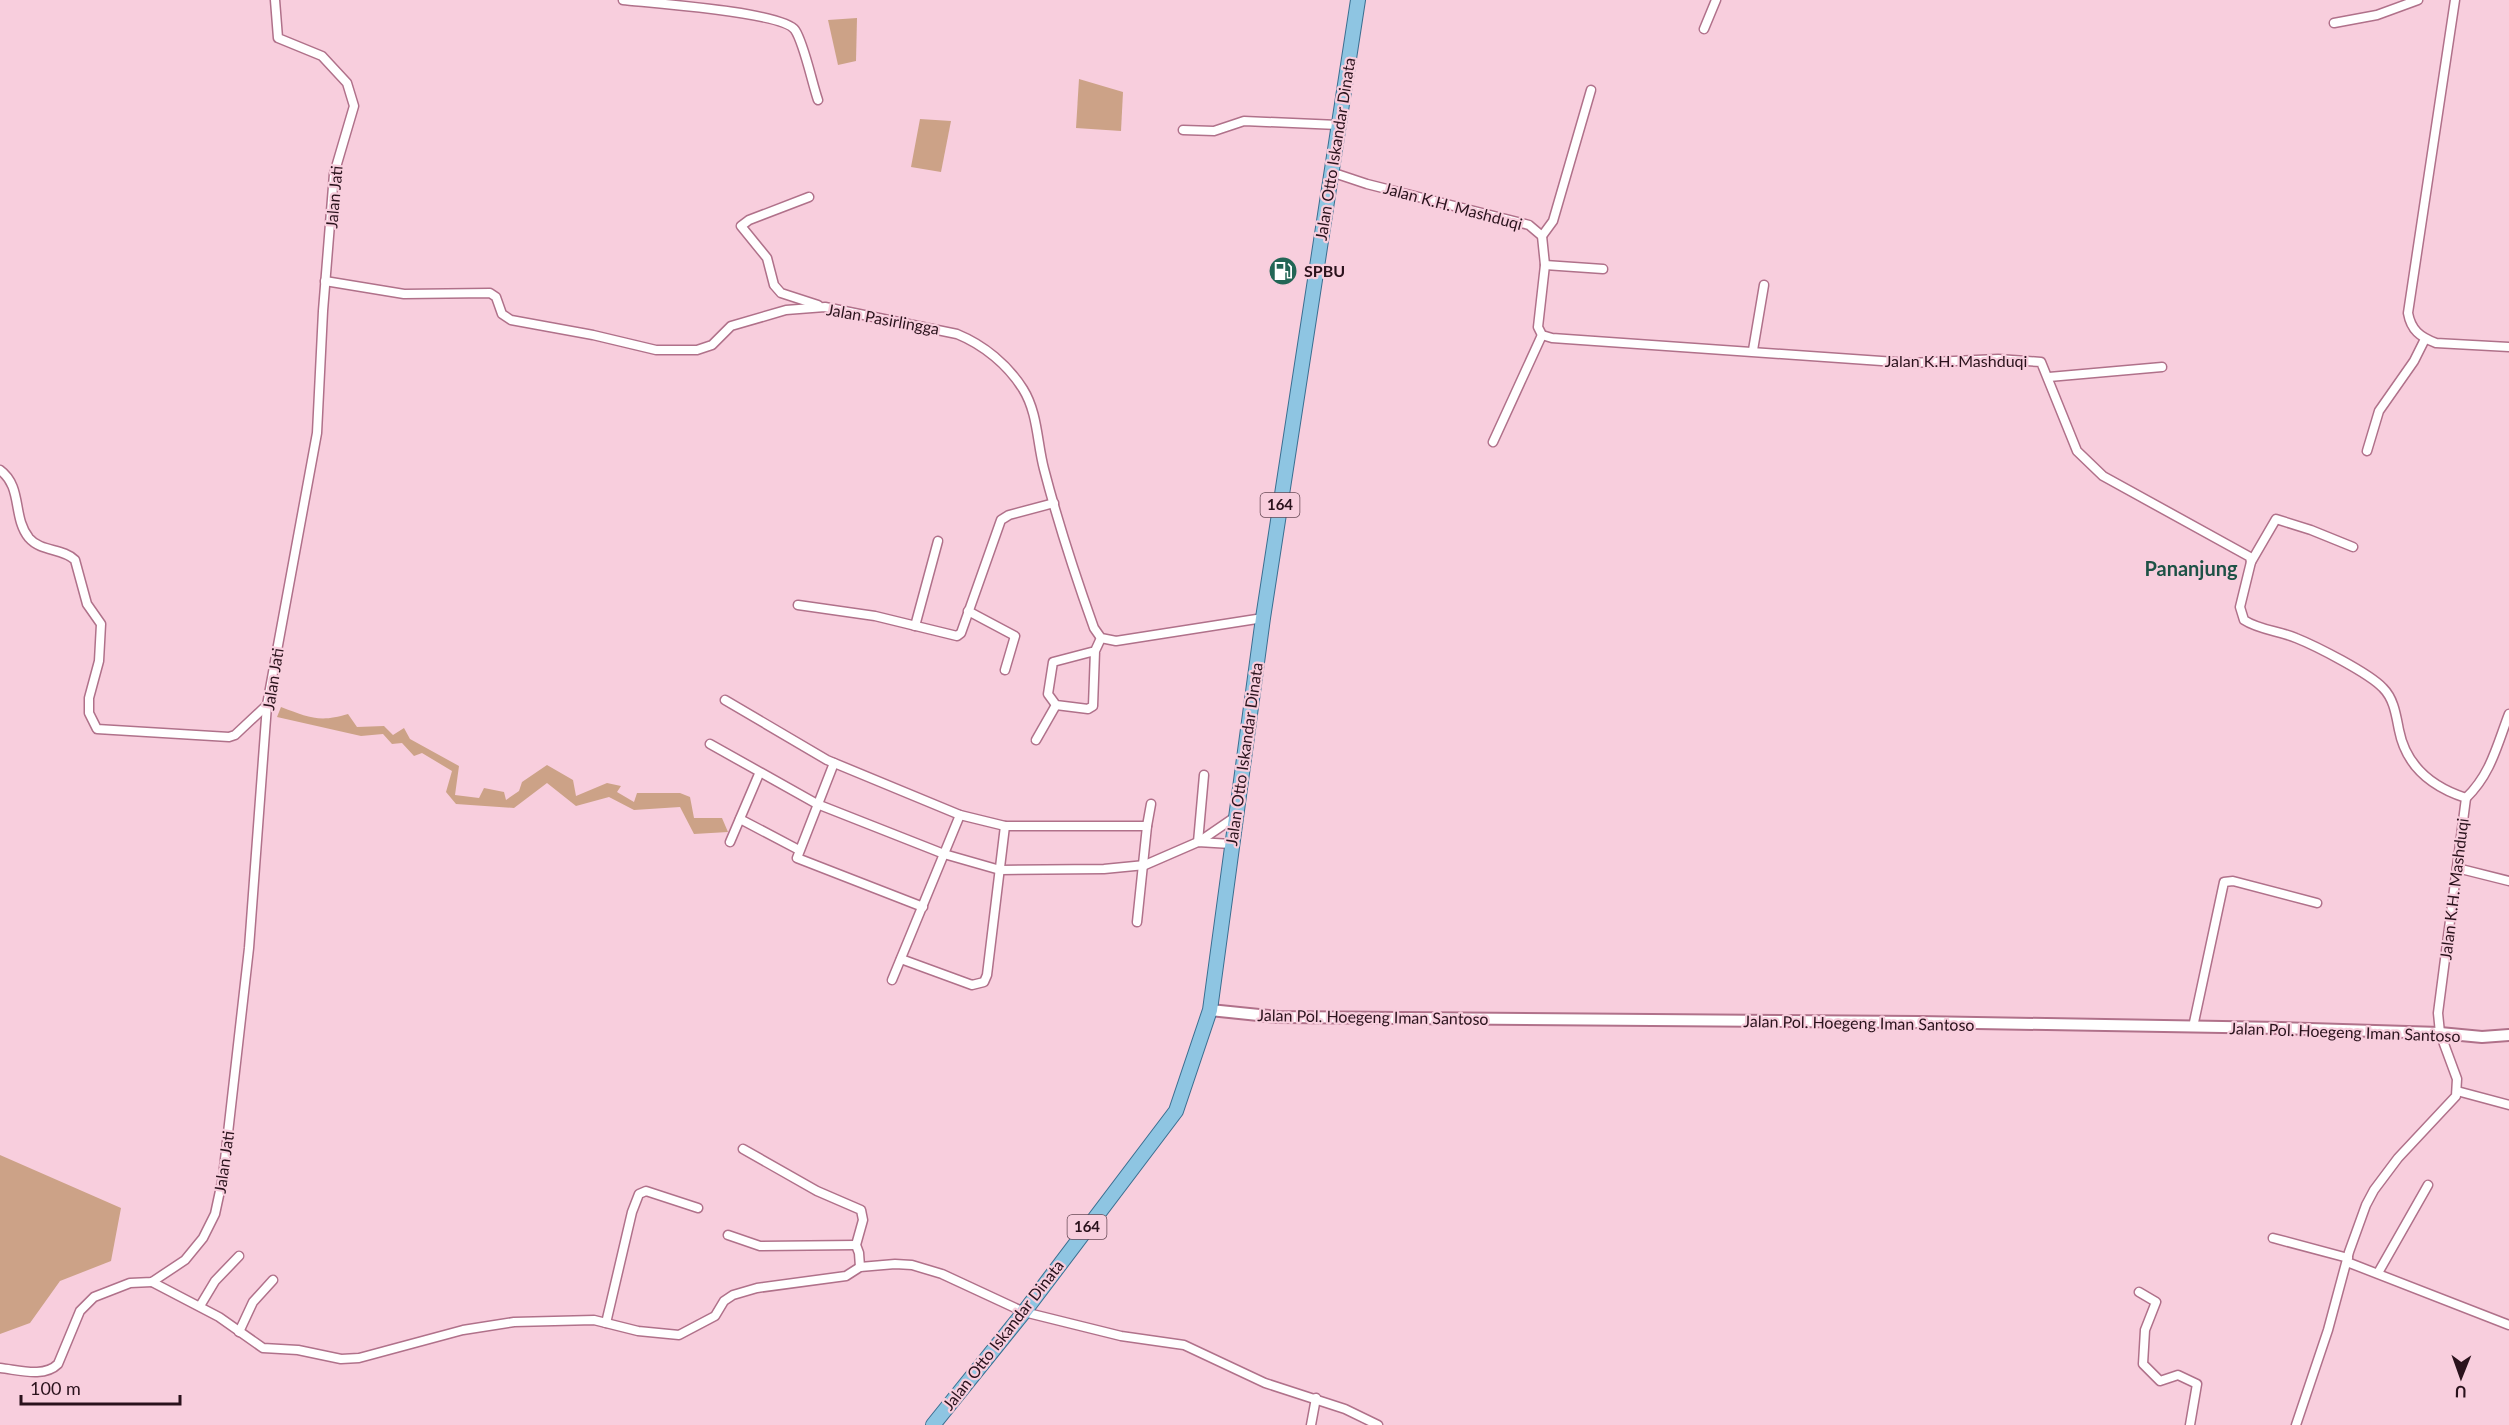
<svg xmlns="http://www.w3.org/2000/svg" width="2509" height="1425" font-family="Lato,sans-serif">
<rect width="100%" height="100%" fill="#f8cedd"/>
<!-- green -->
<g fill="#cca287">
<polygon points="857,18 856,61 838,65 828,20"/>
<polygon points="1079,79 1123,92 1121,131 1076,128"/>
<polygon points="920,119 951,121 941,172 911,167"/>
<path d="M281,707C308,717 319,723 348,714L357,727L384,726L393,735L404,728L410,739L459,766L455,795L479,798L484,788L504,792L506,800L519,791L522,782L547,765L573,780L576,796L607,783L621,786L617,792L634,802L637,793H680L690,797L694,818H722L728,832L694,834L680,807L634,810L609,797L576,806L547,783L514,808L456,804L446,792L452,771L422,753L414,756L402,743L392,744L383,734L361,736L277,717Z"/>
<polygon points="0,1155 121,1208 111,1261 60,1281 30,1323 0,1334"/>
</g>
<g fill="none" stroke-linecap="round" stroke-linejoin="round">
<!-- minor casing -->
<g stroke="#b0718a" stroke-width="11">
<g id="minor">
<path d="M623,0C650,3 783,12 795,30C804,43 812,83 818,100"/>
<path d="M2455,0L2408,313C2411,330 2420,337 2436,343L2509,347"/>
<polyline points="2334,23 2377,15 2418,0"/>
<polyline points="1704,29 1716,0"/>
<polyline points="1183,130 1214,131 1244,121 1338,125"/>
<path d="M1331,172L1367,184L1529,225L1542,236L1545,265L1538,327L1542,335L1552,338L1910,363L1998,359L2041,362L2077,451L2103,476L2250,557L2251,562L2240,607L2244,620C2259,630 2280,631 2296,638C2316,646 2369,673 2383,688C2394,699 2396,715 2399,730C2406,766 2432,787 2466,798L2438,1013L2440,1033L2457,1079L2456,1096L2398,1158L2374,1190L2366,1205L2349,1252L2328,1330L2296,1425"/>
<polyline points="809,197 749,220 741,226 767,258 774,285 781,293 818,305"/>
<polyline points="1542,236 1553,221 1591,90"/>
<polyline points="1545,265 1603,269"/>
<path d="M325,281L404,294L490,293L496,297L502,314L511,320L593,335L656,350H697L712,345L731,326L786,310L825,307L957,334C984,345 1008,365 1023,389C1038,413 1037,443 1044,469C1058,523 1075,575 1094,628L1101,638L1116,641L1263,618"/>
<polyline points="1753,350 1764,285"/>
<polyline points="2049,377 2162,367"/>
<polyline points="1493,442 1542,335"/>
<polyline points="2367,451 2379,411 2414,361 2425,339"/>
<path d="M0,470C23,487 12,517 29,538C41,552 63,548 75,560L87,604L101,624L99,661L89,698V713L97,729L229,737L235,735L267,705"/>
<polyline points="2251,562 2276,519 2311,530 2353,547"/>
<polyline points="798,605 875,616 957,636 961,633 1001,520 1009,515 1054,503"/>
<polyline points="968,611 1015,636 1005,670"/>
<polyline points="915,626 938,541"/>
<polyline points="1095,651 1053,662 1048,694 1056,705 1088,709 1093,706 1095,651 1101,638"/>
<polyline points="725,700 827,760 960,815 1005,826 1147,826 1137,922"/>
<polyline points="1036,740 1056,705"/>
<polyline points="710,744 817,804 944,854 1000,870 1104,869 1145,865 1198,842 1231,844"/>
<polyline points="834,763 797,858 923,907"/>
<path d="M2466,798C2491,774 2497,745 2509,714"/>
<polyline points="740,819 799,850"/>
<polyline points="1147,826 1151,804"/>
<polyline points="1200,841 1235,817"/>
<polyline points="730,842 759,774"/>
<polyline points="1198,842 1204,775"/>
<polyline points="2457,868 2509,881"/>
<polyline points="901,959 972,985 984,982 987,975 1005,826"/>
<polyline points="892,980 960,815"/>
<polyline points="2193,1027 2224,882 2233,881 2317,903"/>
<polyline points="2457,1091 2509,1105"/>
<polyline points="743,1149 817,1191 861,1210 863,1220 856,1245 859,1253 860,1267"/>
<polyline points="728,1235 760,1246 856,1245"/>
<polyline points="2273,1238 2348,1258"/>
<polyline points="2347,1262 2509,1325"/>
<polyline points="2378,1273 2428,1185"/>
<polyline points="152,1282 219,1317 263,1348 298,1350 341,1359 359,1358 463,1330 514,1322 594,1320 638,1331 679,1335 715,1316 724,1301 733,1295 757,1288 846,1276 860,1267 895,1264 912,1265 942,1274 1024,1312 1121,1336 1184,1345 1265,1383 1345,1409 1378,1425"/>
<polyline points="2139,1292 2156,1302 2145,1330 2143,1364 2160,1381 2178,1375 2197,1384 2190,1425"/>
<polyline points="200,1306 215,1281 239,1256"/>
<polyline points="606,1323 632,1212 639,1194 646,1191 698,1208"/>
<polyline points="239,1332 253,1302 273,1280"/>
<path d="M0,1368C19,1370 44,1378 58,1364L80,1311L94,1297L130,1283L152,1282L185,1260L203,1238L215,1214L223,1177L249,948L267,705L317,433L323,311L334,174L354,106L347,83L322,56L278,38L275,0"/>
<polyline points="1311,1425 1316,1398"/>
</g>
</g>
<!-- tertiary casing -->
<g stroke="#b0718a" stroke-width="14">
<polyline id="tertiary" points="1210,1010 1278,1017 1919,1022 2281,1028 2440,1033 2482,1037 2509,1035"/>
</g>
<!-- primary casing -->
<g stroke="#3a6e90" stroke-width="16">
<polyline id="primary" points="933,1425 1024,1312 1176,1111 1210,1010 1263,618 1358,0"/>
</g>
<!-- minor -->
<use href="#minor" stroke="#fff" stroke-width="8"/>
<!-- tertiary -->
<use href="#tertiary" stroke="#fff" stroke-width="10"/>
<!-- primary -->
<use href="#primary" stroke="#8ec5e2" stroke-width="14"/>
</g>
<!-- icons -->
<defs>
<g id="fuel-disc" transform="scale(1.5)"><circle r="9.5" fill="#236656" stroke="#f8cedd"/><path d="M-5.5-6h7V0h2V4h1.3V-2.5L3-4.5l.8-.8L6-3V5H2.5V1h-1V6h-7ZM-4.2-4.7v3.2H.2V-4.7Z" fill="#fff"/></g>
</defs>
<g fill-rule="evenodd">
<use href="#fuel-disc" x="1283" y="271"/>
</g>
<g text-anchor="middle" stroke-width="4.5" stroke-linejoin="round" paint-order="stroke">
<!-- shield labels -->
<g fill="#f8cedd" stroke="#684a56" stroke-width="1.5">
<rect x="1260.5" y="493" width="39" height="24" rx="4.5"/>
<rect x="1067.5" y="1215" width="39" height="24" rx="4.5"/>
</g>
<g font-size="15" font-weight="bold" fill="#2a121c">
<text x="1280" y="510">164</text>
<text x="1087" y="1232">164</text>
</g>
<!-- street labels -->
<g font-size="16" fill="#2a121c" stroke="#f8cedd">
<text transform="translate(1335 149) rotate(-81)" y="6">Jalan Otto Iskandar Dinata</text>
<text transform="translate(334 197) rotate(-85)" y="6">Jalan Jati</text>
<text transform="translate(1453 206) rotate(15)" y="6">Jalan K.H. Mashduqi</text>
<text transform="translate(883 319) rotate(10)" y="6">Jalan Pasirlingga</text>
<text x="1956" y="367">Jalan K.H. Mashduqi</text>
<text transform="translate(273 679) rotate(-81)" y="6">Jalan Jati</text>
<text transform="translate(1244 754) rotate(-82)" y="6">Jalan Otto Iskandar Dinata</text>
<text transform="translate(2454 889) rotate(-83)" y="6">Jalan K.H. Mashduqi</text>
<text transform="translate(1373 1017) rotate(1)" y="6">Jalan Pol. Hoegeng Iman Santoso</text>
<text transform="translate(1859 1023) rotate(1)" y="6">Jalan Pol. Hoegeng Iman Santoso</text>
<text transform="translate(2345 1032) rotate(2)" y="6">Jalan Pol. Hoegeng Iman Santoso</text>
<text transform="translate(224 1162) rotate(-82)" y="6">Jalan Jati</text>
<text transform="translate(1003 1335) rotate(-52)" y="6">Jalan Otto Iskandar Dinata</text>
</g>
<!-- poi labels -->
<g font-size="16" font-weight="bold" fill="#2a121c" stroke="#f8cedd" text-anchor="start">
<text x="1304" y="277">SPBU</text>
</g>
<!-- quarter labels -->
<g font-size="20" font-weight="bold" fill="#1e5246" stroke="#f8cedd">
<text x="2191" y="576">Pananjung</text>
</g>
</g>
<!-- north arrow -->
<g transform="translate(2461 1377) rotate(181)" stroke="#f8cedd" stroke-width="4.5" paint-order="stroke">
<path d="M0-4.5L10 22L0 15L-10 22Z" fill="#2a121c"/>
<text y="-9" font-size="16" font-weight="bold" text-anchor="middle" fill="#2a121c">U</text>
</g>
<!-- scale -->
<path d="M21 1395v9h159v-9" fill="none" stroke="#2a121c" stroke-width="3"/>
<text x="30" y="1395" font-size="18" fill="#2a121c" stroke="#f8cedd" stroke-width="4.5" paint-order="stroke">100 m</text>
</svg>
